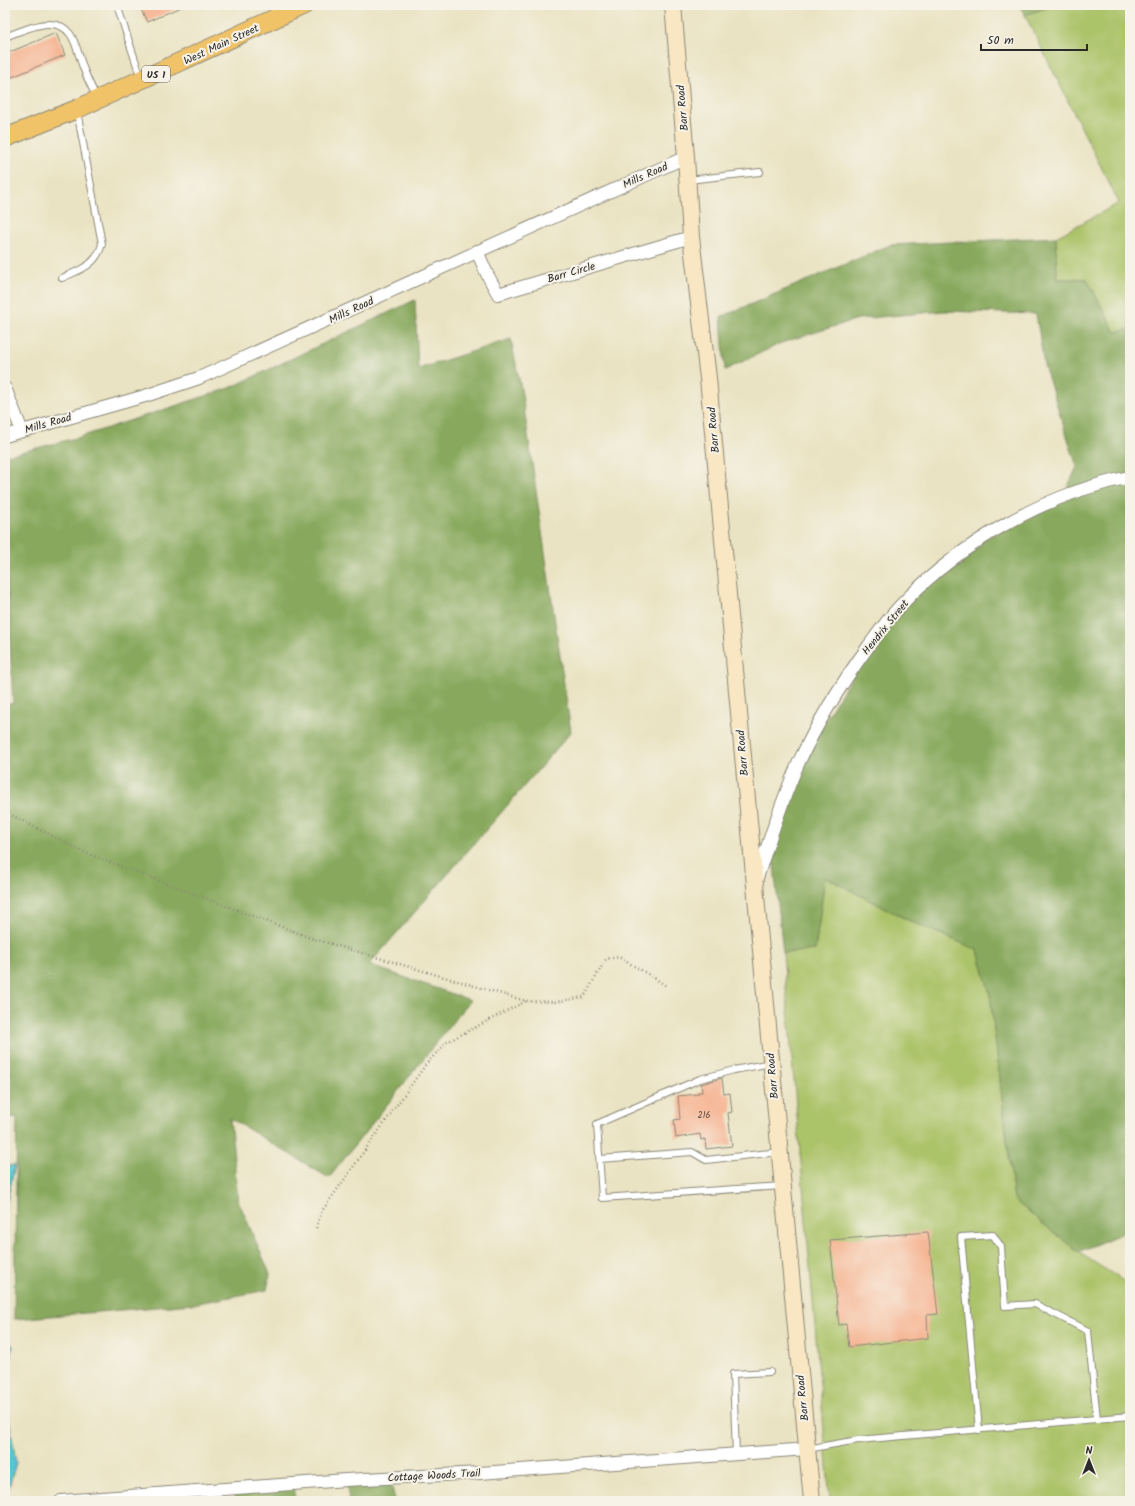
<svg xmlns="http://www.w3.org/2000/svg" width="1135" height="1506" font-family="Kalam,sans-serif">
<rect width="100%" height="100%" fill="#f7f3e8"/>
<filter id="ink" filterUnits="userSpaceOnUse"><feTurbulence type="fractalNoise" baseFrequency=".025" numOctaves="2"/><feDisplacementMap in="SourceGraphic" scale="8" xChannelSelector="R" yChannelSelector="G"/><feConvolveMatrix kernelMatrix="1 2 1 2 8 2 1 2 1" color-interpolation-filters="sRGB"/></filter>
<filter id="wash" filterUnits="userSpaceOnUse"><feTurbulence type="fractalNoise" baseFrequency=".012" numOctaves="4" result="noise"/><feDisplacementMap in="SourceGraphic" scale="16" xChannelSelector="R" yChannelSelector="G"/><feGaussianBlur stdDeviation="0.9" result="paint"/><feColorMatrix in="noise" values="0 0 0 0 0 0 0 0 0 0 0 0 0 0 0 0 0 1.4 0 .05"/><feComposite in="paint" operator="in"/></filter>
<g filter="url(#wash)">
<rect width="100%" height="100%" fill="#eae3c3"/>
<!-- green -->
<g fill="#abc369" stroke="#6b774a">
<polygon points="1054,5 1130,5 1130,329 1115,332 1087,279 1057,279 1056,237 1119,203 1025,15"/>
<polygon points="825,877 912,922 978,950 990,994 1014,1200 1078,1252 1130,1285 1130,1501 830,1501 783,953 815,950"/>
</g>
<!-- forest -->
<g fill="#88a95d" stroke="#5a6a44">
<polygon points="1019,5 1054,5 1025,15"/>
<polygon points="1056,237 1057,279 1087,279 1115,332 1130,329 1130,1230 1078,1252 1014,1200 990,994 978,950 912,922 825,877 815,950 783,953 771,836 798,763 885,624 967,548 1063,497 1077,467 1044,365 1036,314 944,311 858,319 781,343 725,370 721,317 890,245"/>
<polygon points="415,300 418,369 511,339 522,394 571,732 369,965 470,1000 329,1178 230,1118 238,1200 270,1274 267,1290 193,1304 14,1319 17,1117 5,1118 5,703 13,704 5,537 5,456 80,437 230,388"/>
<polygon points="390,1477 395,1501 349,1501 346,1480"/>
<polygon points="292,1484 296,1501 237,1501 233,1488"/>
</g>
<!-- water -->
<g fill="#58c3d3" stroke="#42777f">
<polygon points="15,1165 5,1209 5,1166"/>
<polygon points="5,1339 13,1346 5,1380"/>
<polygon points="5,1393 16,1463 8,1490 5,1491"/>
</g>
<g id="blocks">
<!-- building -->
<g fill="#f6ad89">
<polygon points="139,5 185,5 147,22"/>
<polygon points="56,33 65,55 5,80 5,54"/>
<polygon points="722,1078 724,1094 730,1093 732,1112 728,1113 732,1146 706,1149 705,1139 701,1140 700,1134 676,1138 674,1120 680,1119 678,1096 698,1094 698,1092 702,1092 701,1084"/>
<polygon points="928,1232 938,1314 927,1315 928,1338 849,1347 846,1324 839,1325 830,1240"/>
</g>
</g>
</g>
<g filter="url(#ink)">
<use href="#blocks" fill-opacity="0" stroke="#8a8777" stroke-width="1"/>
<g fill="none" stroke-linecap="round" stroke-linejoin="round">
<!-- lane casing -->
<g stroke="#8a8777" stroke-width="8">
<g id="lane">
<polyline points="117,5 141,78"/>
<path d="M5,37C18,32 33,25 47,24C75,22 76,50 84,70C88,80 92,89 97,98"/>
<polyline points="688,180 760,172"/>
<path d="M62,278C81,269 96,266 102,244L77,111"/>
<polyline points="771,1063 734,1070 700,1079 597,1124 602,1198 782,1186"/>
<polyline points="600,1159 692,1152 706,1160 779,1152"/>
<polyline points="979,1430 961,1237 993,1235 1001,1247 1005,1306 1035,1304 1088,1331 1097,1419"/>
<polyline points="807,1449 858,1440 1130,1416"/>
<polyline points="736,1454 733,1374 770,1372"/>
</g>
</g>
<!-- street casing -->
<g stroke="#8a8777" stroke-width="14">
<g id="street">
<polyline points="276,5 277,18"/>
<polyline points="477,251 487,274 498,294 691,237"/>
<polyline points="5,388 22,431"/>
<polyline points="5,436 145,396 199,378 686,157"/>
<path d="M756,881C769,841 781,802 798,764C817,723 841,684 868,647C879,632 890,616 903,603C962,542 1047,493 1130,477"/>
<polyline points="61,1501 346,1480 480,1473 807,1449"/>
</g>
</g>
<!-- secondary casing -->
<g stroke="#8a8777" stroke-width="18">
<polyline id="secondary" points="673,5 686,157 691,237 708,378 812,1501"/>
</g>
<!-- primary casing -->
<g stroke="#8a8777" stroke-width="20">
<polyline id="primary" points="5,138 77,109 304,5"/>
</g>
<!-- path -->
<g stroke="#8a8777" stroke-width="2.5" stroke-dasharray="1 3" stroke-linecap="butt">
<path d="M5,812L86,853L311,938L526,1001L555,1002L584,997L606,959L619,957C635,967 651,975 666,986"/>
<polyline points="316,1228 322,1211 426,1064 447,1042 526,1001"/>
</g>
<!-- lane -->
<use href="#lane" stroke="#fff" stroke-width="6"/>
<!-- street -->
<use href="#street" stroke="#fff" stroke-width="12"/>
<!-- secondary -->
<use href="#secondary" stroke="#f9e7c3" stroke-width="16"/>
<!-- primary -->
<use href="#primary" stroke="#f1c369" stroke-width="18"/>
</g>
</g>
<g text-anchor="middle" stroke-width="4" stroke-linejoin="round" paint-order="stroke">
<!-- number labels -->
<g font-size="9" fill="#5e4c42">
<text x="704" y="1118">216</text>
</g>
<!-- shield labels -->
<rect fill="#f7f3e8" stroke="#686764" stroke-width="1" x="142" y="66" width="28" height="16" rx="3"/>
<g font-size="10" font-weight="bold" fill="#2b2b2b">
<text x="156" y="78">US 1</text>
</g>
<!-- street labels -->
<g font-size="11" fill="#2b2b2b" stroke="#f7f3e8">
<text transform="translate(221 44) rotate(-25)" y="4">West Main Street</text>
<text transform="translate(682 108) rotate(-95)" y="4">Barr Road</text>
<text transform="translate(645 175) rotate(-24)" y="4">Mills Road</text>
<text transform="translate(571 272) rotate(-16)" y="4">Barr Circle</text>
<text transform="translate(351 310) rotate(-25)" y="4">Mills Road</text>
<text transform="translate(48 423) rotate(-16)" y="4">Mills Road</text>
<text transform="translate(713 430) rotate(-95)" y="4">Barr Road</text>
<text transform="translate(885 627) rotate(-51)" y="4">Hendrix Street</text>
<text transform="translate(742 753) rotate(-95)" y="4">Barr Road</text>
<text transform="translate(772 1076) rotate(-95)" y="4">Barr Road</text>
<text transform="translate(802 1398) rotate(-96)" y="4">Barr Road</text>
<text transform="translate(434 1475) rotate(-3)" y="4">Cottage Woods Trail</text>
</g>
</g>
<!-- margin -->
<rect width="1135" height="1506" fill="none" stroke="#f7f3e8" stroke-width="20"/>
<!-- north arrow -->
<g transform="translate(1089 1460)" stroke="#f7f3e8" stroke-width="3" paint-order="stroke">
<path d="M0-3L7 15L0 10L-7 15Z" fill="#2b2b2b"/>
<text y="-6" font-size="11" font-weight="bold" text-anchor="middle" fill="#2b2b2b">N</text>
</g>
<!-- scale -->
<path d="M981 44v6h106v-6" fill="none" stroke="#2b2b2b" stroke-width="2"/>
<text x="987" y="44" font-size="12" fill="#2b2b2b" stroke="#f7f3e8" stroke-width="3" paint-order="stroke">50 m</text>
</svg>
